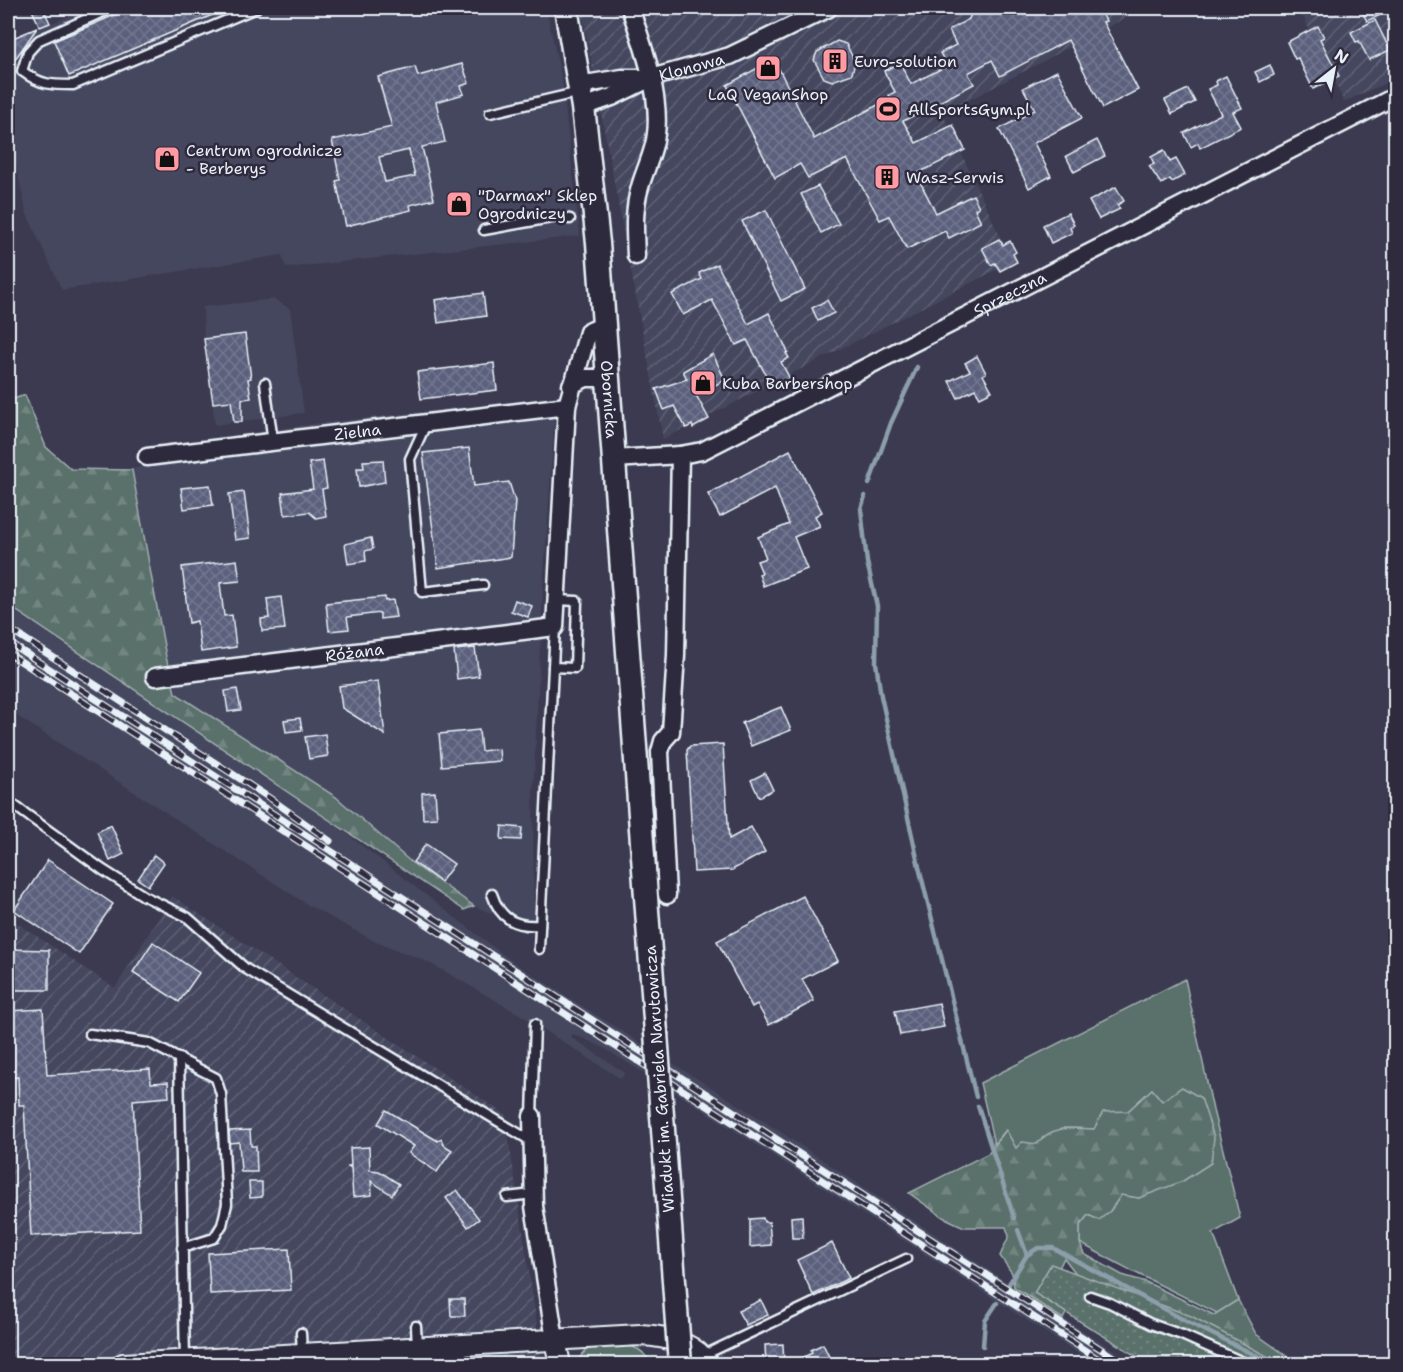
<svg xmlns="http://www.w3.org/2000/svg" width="1403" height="1372" font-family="'Shantell Sans',sans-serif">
<defs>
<pattern id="industrial-furrows" width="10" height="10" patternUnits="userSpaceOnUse" patternTransform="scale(1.5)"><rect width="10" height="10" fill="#45465e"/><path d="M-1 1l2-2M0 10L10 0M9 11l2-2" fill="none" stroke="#606176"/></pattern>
<pattern id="forest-firs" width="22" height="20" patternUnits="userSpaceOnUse" patternTransform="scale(1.5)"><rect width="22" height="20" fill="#5a706a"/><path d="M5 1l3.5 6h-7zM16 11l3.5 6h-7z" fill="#728580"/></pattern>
<pattern id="garden-dots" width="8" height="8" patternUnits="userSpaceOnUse" patternTransform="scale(1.5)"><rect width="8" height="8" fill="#5a706a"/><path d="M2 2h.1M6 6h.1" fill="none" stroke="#728580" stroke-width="1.8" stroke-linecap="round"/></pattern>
<pattern id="building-cross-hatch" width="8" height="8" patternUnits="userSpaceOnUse" patternTransform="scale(1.5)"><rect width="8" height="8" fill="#5b617d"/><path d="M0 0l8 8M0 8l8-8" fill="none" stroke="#737890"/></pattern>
</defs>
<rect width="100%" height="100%" fill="#3c3a50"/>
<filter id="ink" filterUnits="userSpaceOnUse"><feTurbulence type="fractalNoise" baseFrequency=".0167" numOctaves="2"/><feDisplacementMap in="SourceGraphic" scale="12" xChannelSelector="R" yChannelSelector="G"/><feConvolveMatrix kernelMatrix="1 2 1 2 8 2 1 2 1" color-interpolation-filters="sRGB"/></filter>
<g filter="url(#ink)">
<!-- built -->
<g fill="#45465e">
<polygon points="88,8 546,8 562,80 580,236 286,268 282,255 62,290 26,212 8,128 8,42"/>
<polygon points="274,299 290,309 304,413 215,425 204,339 203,307"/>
<polygon points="556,397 543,589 533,795 534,931 474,906 412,863 336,797 175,693 166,657 132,470 219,438 313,424"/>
<polygon points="8,607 285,786 514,963 761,1119 1002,1279 1135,1364 1094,1364 689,1101 602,1047 573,1034 571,1037 625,1073 621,1079 521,1015 444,971 423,960 376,942 308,905 8,710"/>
</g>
<!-- industrial -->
<g fill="url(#industrial-furrows)">
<polygon points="581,8 1144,8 943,114 1012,262 663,439"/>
<polygon points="1299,8 1395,8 1395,79 1344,102"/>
<polygon points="172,896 505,1114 543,1364 8,1364 8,917 115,988"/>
</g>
<!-- green -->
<g fill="#5a706a" stroke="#a1b0b1" stroke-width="1.5">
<polygon points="1185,979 1213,1110 1240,1218 1213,1233 1238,1300 1217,1313 1132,1271 1080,1243 1080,1225 1088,1215 1110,1211 1121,1195 1139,1198 1156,1190 1206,1115 1200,1098 1162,1101 1152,1089 1128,1111 1094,1129 1064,1128 1037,1144 1016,1149 1006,1130 994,1144 980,1083"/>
<path d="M598,1345C618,1345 642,1341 650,1364H578C580,1353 587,1349 598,1345Z"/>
</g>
<!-- forest -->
<g fill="url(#forest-firs)" stroke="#a1b0b1" stroke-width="1.5">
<polygon points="25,395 46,447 71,469 132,470 166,657 175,693 336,797 412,863 474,906 464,910 8,605 8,401"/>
<path d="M1182,1087L1201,1098L1214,1137L1211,1163L1183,1181L1139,1198L1121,1195L1110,1211L1099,1220L1088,1215L1080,1225V1243L1084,1254L1122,1275L1146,1282L1214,1315L1238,1300L1256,1334L1298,1364H1259L1081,1280L1064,1258L1049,1288L1069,1308L1063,1319L1014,1287L1012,1273L1000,1256L1009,1236L1006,1227H964L943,1217L909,1193L989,1153L1006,1130L1016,1148L1022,1142L1037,1144C1051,1125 1072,1128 1094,1129L1103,1112L1128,1111L1152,1089L1162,1101Z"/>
</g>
<!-- garden -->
<polygon fill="url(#garden-dots)" stroke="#a1b0b1" stroke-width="1.5" points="1051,1264 1191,1316 1282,1364 1149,1364 1034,1293"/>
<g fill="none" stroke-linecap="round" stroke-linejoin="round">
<!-- stream -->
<g stroke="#8c9fab" stroke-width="4.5">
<polyline points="869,484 891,423 917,367"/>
<polyline points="865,496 861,509 867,562 877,606 876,663 881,696 919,867 976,1097"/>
<polyline points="978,1106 1014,1218"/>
<polyline points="1027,1255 1038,1248 1053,1248 1182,1319 1273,1364"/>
<polyline points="1009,1284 1027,1255 1018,1230"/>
<polyline points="983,1346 985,1321 997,1303"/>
</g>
</g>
<!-- building -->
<g fill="url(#building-cross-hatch)" stroke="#e8f1f8" stroke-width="1.5" fill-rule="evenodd">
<polygon points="31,8 43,8 50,23 40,27"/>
<polygon points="131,8 229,8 69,76 54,41"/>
<polygon points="976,8 996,8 998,12 1007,8 1099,8 1106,21 1103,22 1138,90 1103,108 1068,40 1000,76 992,60 968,73 974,84 903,121 916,143 953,125 965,150 916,174 936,213 973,195 979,207 975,209 981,222 949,238 945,231 907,249 889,216 880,220 847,159 808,178 800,164 775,178 727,85 774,59 814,139 891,98 889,95 895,92 884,71 900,63 911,84 947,66 940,53 956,45 949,30 969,19 972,11"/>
<polygon points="1360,8 1395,8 1367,21"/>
<polygon points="1375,20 1390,50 1369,60 1359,41 1356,42 1351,32"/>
<polygon points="1318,26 1324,37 1320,39 1339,76 1313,89 1298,58 1295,59 1287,42"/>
<polygon points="37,28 8,69 8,40"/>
<polygon points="837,41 846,44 855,62 852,74 832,81 824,78 814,60 817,52"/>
<path d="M462,64L469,83L461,86L464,94L436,102L445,142L422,147L434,199L410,205L411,210L346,226L336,181L340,180L332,140L392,127L378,77L415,67L418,76ZM409,150L415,176L385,182L379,157Z"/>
<polygon points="1270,65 1274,75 1260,82 1255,72"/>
<polygon points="1057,71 1082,118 1034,143 1051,176 1029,188 999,129 1035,110 1023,88"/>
<polygon points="1226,76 1242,108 1233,112 1241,127 1200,148 1198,143 1191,147 1184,133 1221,114 1208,89 1217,85 1216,81"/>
<polygon points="1188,89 1195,102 1172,114 1165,100"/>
<polygon points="1097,140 1105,156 1074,172 1066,156"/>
<polygon points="1164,150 1170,162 1176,159 1185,175 1172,182 1170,179 1161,184 1149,166 1154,164 1151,157"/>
<polygon points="818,186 839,224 821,233 801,194"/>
<polygon points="1116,187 1124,201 1117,205 1120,209 1099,219 1089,201"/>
<polygon points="766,210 805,289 781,301 742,221"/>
<polygon points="1068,213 1074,225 1070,227 1072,233 1051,243 1043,225"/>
<polygon points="999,239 1003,245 1010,241 1016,252 1013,254 1017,262 1000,271 995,263 991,265 982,248"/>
<polygon points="717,264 748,324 769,313 788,352 786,353 789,358 781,362 790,379 773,388 747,340 736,345 712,300 683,315 672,294 702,279 699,273"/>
<polygon points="483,293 486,316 438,323 435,300"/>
<polygon points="827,300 834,313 818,321 812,308"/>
<polygon points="245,334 251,378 248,379 251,398 242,399 242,422 234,422 231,401 213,403 204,339"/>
<polygon points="713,354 725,380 696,395 709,419 693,428 692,425 686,428 674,406 664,410 656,389 687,379 683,371"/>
<polygon points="977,356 986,373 983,375 992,391 980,397 975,389 958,398 949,381 970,371 965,363"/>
<polygon points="494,363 497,390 421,399 417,372"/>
<polygon points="469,448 474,486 509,482 515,501 511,557 438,568 423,453"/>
<polygon points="790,450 822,512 815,516 820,526 794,537 807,569 763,586 759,574 762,573 757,561 766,558 758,537 789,524 775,488 720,517 708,494"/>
<polygon points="383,460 385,482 359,487 357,468 364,468 363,461"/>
<polygon points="323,461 327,488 322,489 326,516 316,518 309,512 285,515 282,493 313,489 309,463"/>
<polygon points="210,485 213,505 184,509 181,488"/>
<polygon points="244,492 250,538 235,540 229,494"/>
<polygon points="371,538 373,549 365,551 366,561 348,564 345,544"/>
<polygon points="237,560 240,581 220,583 224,616 232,615 236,647 201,652 197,621 189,623 182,567"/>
<polygon points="281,597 285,629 262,631 261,619 269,618 267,599"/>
<polygon points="385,597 385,601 393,600 396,617 380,619 380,613 347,617 349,629 329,631 326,603"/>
<polygon points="515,600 532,606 528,617 511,611"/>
<polygon points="475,648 479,676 457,679 454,650"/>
<polygon points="378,681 385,735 342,708 339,686"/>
<polygon points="237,689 241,710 228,712 225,691"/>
<polygon points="781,707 791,730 751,746 742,723"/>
<polygon points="300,718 302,730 286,732 284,720"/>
<polygon points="479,730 481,751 499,749 500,761 442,766 439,734"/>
<polygon points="325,734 328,756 309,759 305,737"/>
<polygon points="723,744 729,839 751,827 765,852 732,870 694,872 687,750 690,746"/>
<polygon points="765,773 773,790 759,797 751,780"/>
<polygon points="435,792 437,818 423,819 422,793"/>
<polygon points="111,825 124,854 110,861 97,832"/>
<polygon points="502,826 522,828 521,840 501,839"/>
<polygon points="426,844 454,864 441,882 413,862"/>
<polygon points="154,855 164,863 148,886 138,879"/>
<polygon points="48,860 113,904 79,954 14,910"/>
<polygon points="803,896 838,961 802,979 814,1001 769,1025 757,1004 752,1007 717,941"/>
<polygon points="153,942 199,973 179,1002 133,972"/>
<polygon points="8,949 49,950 49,990 8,990"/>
<polygon points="939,1003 944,1027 900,1035 895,1011"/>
<polygon points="43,1009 47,1075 150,1069 151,1083 168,1082 169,1097 133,1100 140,1230 31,1236 24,1105 19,1105 18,1077 9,1078 8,1011"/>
<polygon points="386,1110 438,1141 441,1139 444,1145 452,1150 437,1172 409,1153 414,1146 378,1124"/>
<polygon points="250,1130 251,1146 256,1146 257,1172 241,1172 239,1142 230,1143 229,1131"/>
<polygon points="369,1147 370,1170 379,1171 399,1184 392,1195 371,1181 372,1195 353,1197 351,1168 348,1166 351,1166 350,1148"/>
<polygon points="249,1182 262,1182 262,1197 250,1198"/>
<polygon points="457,1190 479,1219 468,1227 446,1198"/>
<polygon points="802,1216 803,1238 792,1238 791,1217"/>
<polygon points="763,1218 764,1222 769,1222 771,1245 750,1247 750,1219"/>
<polygon points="832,1243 849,1278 813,1295 797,1260"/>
<polygon points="289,1249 291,1290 210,1294 208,1253"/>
<polygon points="450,1299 464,1299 465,1316 451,1316"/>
<polygon points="761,1300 768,1315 746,1325 738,1311"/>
<polygon points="783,1344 784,1365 766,1365 765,1345"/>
<polygon points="823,1344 833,1365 788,1365 812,1353 811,1350"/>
</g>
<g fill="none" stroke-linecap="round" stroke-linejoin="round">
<!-- service casing -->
<g stroke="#e8f1f8" stroke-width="13">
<g id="service">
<path d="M112,8L39,40L28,52L22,71C41,85 50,85 73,85L256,8"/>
<polyline points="490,113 580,92"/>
<polyline points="484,230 557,217 570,219"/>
<polyline points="265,383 273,442"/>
<polyline points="426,424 410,459 422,592 483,585"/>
<polyline points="553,667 575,668 577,601 557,600"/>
<polyline points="8,801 103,870 144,896 187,917 246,969 531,1141"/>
<path d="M492,894C500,919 515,927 540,925"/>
<polyline points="539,949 555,627"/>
<polyline points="90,1034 149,1043 216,1078 221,1094 227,1204 222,1225 214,1238 182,1248"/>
<polyline points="179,1058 185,1361"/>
<polyline points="532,1116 535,1024"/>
<polyline points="507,1197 533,1194"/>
<polyline points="1090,1296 1110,1303 1151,1324 1182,1335 1247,1364"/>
<polyline points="416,1326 417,1347"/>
<polyline points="301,1333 302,1354"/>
<polyline points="702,1356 906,1259"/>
</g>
</g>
<!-- minor casing -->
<g stroke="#e8f1f8" stroke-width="21">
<g id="minor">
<path d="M630,8C643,45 661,95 656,134C654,153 645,169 640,187C633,210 635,232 636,256"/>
<polyline points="579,85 622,78 647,78"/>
<path id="s1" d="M583,107L612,97L651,78L730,56L829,8"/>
<polyline points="571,385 586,378 608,378"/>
<path id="s2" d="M147,457L567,406"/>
<path id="s3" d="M614,459L680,455L702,451L1396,96"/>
<path id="s4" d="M155,677L555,627L567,406L588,332L604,325"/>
<polyline points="667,895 660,752 663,741 671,732 676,655 680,455"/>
<polyline points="532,1116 534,1206 555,1340"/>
</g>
</g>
<!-- tertiary casing -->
<g stroke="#e8f1f8" stroke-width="24">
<g id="tertiary">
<polyline points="555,1340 560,1364"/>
<path d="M123,1364L640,1335C665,1336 694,1342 708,1364"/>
</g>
</g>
<!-- secondary casing -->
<g stroke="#e8f1f8" stroke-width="27">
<g id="secondary">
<path id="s5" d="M566,8L583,107L598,243L656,1033"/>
</g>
</g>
<!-- service -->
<use href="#service" stroke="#2f2a3d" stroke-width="8"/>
<!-- minor -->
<use href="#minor" stroke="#2f2a3d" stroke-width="16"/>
<!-- tertiary -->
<use href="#tertiary" stroke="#2f2a3d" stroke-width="20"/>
<!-- secondary -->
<use href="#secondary" stroke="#2f2a3d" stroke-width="22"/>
<!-- rail casing -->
<g stroke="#e8f1f8" stroke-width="7">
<g id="rail">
<polyline points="8,628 271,799 330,841"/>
<polyline points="8,642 1124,1364"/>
<polyline points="8,653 1106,1364"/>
</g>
</g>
<!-- rail -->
<use href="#rail" stroke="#2f2a3d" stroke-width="4.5" stroke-dasharray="14" stroke-linecap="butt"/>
<!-- secondary-bridge casing -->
<g stroke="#e8f1f8" stroke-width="27" stroke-linecap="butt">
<polyline id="secondary-bridge" points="656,1033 680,1364"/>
</g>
<!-- secondary-bridge -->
<use href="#secondary-bridge" stroke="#2f2a3d" stroke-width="22"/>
</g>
</g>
<!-- icons -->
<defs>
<g id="building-square" transform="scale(1.35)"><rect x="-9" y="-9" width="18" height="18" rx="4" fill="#ff9aa2" stroke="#2f2a3d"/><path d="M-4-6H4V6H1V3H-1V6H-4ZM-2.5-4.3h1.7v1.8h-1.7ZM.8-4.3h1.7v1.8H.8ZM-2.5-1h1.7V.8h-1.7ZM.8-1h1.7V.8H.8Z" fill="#111"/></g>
<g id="shop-square" transform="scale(1.35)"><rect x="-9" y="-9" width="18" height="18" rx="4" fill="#ff9aa2" stroke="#2f2a3d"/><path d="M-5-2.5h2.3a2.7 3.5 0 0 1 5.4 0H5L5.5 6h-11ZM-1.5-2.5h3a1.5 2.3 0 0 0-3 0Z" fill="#111"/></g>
<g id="stadium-square" transform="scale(1.35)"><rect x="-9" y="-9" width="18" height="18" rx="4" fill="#ff9aa2" stroke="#2f2a3d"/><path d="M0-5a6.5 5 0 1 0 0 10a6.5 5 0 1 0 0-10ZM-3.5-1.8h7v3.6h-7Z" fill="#111"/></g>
</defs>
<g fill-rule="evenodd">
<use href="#building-square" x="835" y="61"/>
<use href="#shop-square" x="768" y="68"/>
<use href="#stadium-square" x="888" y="109"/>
<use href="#shop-square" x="167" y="159"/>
<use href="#building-square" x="887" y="177"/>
<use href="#shop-square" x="459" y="204"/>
<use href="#shop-square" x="703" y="383"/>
</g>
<g text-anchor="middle" stroke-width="5" stroke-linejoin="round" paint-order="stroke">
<!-- poi labels -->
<g font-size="16" fill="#e8f1f8" stroke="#2f2a3d" text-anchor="start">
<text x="854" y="67">Euro-solution</text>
<text x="768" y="100" text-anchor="middle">LaQ VeganShop</text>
<text x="908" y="115">AllSportsGym.pl</text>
<text x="186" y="156">Centrum ogrodnicze<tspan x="186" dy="18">- Berberys</tspan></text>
<text x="906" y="183">Wasz-Serwis</text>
<text x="478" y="201">"Darmax" Sklep<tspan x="478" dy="18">Ogrodniczy</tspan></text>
<text x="722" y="389">Kuba Barbershop</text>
</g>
<!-- street labels -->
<g font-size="16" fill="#e8f1f8" stroke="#2f2a3d">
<text dy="6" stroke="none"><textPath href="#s1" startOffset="116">Klonowa</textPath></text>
<text dy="6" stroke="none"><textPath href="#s3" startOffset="434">Sprzeczna</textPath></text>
<text dy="6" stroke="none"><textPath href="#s5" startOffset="394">Obornicka</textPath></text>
<text dy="6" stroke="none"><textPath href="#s2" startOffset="212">Zielna</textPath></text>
<text dy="6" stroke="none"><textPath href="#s4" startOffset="201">Różana</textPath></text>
<text transform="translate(659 1079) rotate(-94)" y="6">Wiadukt im. Gabriela Narutowicza</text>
</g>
</g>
<!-- margin -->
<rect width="1403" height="1372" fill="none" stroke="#2f2a3d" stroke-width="30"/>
<rect x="15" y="15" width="1373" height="1342" fill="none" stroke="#e8f1f8" stroke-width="2" filter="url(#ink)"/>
<!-- north arrow -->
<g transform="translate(1334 69) rotate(31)" stroke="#2f2a3d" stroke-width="4.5" paint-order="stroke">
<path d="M0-4.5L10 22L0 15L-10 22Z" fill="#e8f1f8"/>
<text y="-9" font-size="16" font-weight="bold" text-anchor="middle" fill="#e8f1f8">N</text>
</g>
</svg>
